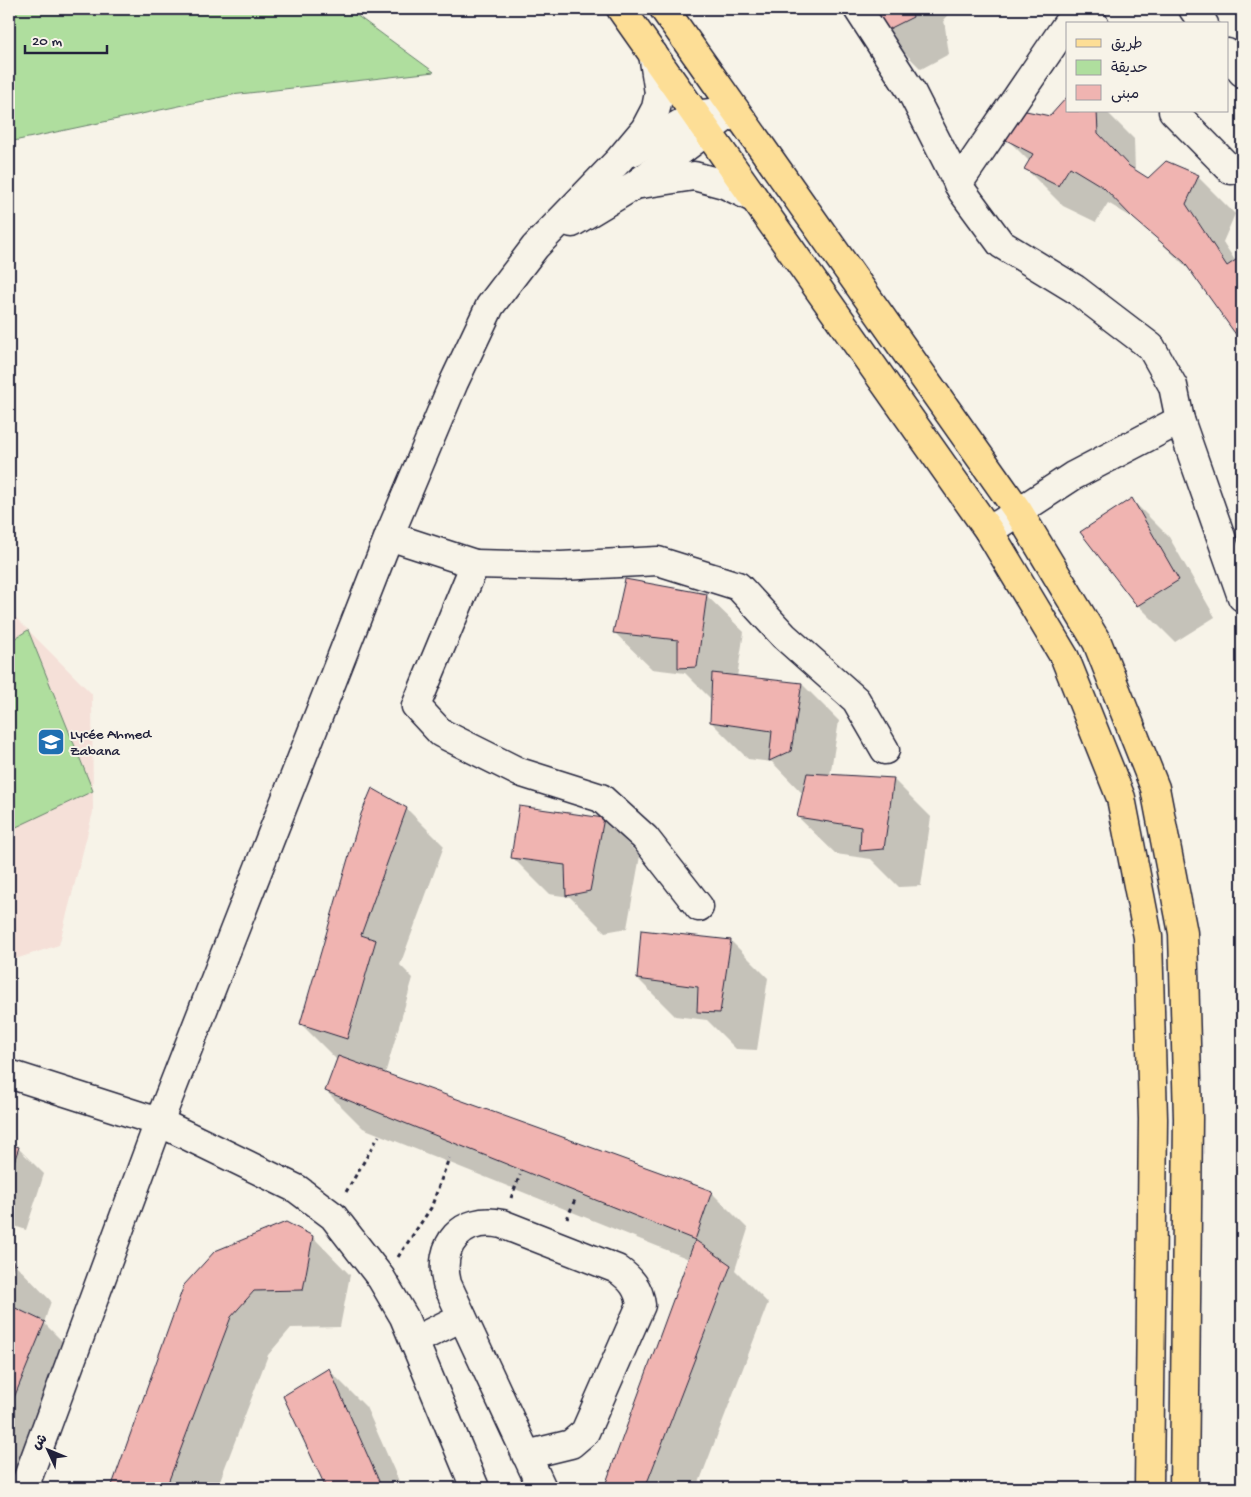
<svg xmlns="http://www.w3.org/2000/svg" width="1251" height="1497" font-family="'Gochi Hand','Playpen Sans Arabic',sans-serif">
<rect width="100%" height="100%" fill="#f7f3e8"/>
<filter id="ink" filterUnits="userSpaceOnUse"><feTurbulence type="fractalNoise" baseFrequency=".02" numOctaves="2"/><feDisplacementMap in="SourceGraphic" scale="10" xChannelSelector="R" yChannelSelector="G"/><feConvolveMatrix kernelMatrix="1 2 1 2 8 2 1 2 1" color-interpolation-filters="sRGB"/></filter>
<g filter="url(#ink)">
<!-- built -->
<polygon fill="#f5e0d8" points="9,611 92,694 93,812 59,945 9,961"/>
<!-- green -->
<g fill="#afde9e" stroke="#68806c">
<polygon points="9,9 348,9 434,72 231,95 9,142"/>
<polygon points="28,630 93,791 10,830 9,642"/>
</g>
<!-- shadow -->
<g fill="#0003">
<polygon points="871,9 954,9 944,20 949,54 921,69 884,32"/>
<polygon points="1067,99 1067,111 1106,111 1134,139 1135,172 1148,180 1198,177 1235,214 1223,242 1236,262 1242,257 1242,341 1195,275 1138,221 1108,203 1096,222 1063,206 1026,169 1030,162 1008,140 1050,117"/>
<polygon points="1132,500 1169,537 1215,617 1175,642 1138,605"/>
<polygon points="706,595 744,632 737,677 802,684 839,721 830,776 894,780 931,817 921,886 899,887 871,859 836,854 798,817 803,794 772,762 748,759 711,722 712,700 685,673 652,669 614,632"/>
<polygon points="373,789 407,809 444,846 400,965 413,978 385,1074 711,1192 748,1229 735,1270 768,1303 697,1488 605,1488 689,1259 363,1128 326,1091 337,1060 301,1024"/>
<polygon points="603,819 640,856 627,928 605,932 570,897 549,894 512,857"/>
<polygon points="731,941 768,978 757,1050 736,1049 707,1020 675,1016 638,979"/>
<polygon points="9,1146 18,1148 44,1174 26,1230 9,1224"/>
<polygon points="313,1237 350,1275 340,1327 291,1328 268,1355 217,1488 112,1488 185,1286"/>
<polygon points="9,1262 14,1263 51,1301 44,1323 81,1360 28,1488 9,1488"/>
<polygon points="329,1370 366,1407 402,1488 328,1488 284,1397"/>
</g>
<!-- building -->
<g fill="#f0b4b1" stroke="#22223b">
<polygon points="870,9 911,9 913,17 883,32"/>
<polygon points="1067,97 1067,111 1097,111 1098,133 1129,166 1148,178 1166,161 1199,175 1186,204 1227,266 1242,256 1242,343 1184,262 1133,218 1103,187 1070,167 1058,186 1024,169 1033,154 1006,140 1021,110 1050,116"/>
<polygon points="1132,498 1179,580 1137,606 1080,532"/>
<polygon points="625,579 707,594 697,667 678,668 678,640 613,633"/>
<polygon points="712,673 802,683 791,751 769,761 772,731 710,722"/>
<polygon points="807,773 894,778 884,849 860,851 861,827 797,817"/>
<polygon points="372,788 407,808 361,935 376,940 347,1039 300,1024 361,814"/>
<polygon points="519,806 604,818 590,891 566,896 565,865 511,858"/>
<polygon points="641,930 731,940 720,1013 697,1012 698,987 637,979"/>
<polygon points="338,1056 712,1191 695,1240 325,1091"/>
<polygon points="9,1144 19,1147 9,1177"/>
<polygon points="286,1222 313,1236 303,1290 254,1291 231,1317 166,1488 111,1488 184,1285 215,1251"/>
<polygon points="695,1240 731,1265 645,1488 604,1488"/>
<polygon points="9,1261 14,1262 9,1280"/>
<polygon points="9,1305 45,1322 9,1410"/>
<polygon points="329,1368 382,1488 326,1488 283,1396"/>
</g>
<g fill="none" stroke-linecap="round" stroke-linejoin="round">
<!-- minor casing -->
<g stroke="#22223b" stroke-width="31">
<g id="minor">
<polyline points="858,9 911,91 962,191 1001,244 1075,289 1151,347 1173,386 1180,420"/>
<polyline points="1085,9 1094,24"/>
<polyline points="1193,9 1204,24"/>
<polyline points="1227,53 1242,72"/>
<polyline points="1173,111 1231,170"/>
<polyline points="632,152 695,115 719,112"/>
<polyline points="641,184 694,176 724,184 753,198"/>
<polyline points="958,184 1067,24"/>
<polyline points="572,223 635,185 735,110"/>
<polyline points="989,531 1073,476 1180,420 1242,597"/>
<polyline points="389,536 475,564 416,706 441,733 519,772 601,798 645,838 699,907"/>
<polyline points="475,564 561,566 658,561 738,586 784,636 856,700 885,750"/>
<polyline points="9,1074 159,1122 297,1189 333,1216 381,1278 404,1317 475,1488"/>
<polyline points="414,1341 462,1317"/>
<path d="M526,1455L571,1444L585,1432L641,1305C639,1288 631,1279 617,1269L502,1224C462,1216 437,1244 447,1284L542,1488"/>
<polyline points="24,1488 159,1122 389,536 454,382 490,306 535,247 619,160 645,129 656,108 659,93 653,54"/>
</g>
</g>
<!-- major casing -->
<g stroke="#22223b" stroke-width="31">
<g id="major">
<polyline points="621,9 989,531 1065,658 1121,798 1148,937 1153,1119 1149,1488"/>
<polyline points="664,9 1018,511 1097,642 1155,788 1183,933 1188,1118 1184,1488"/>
</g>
</g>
<!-- path -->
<g stroke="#22223b" stroke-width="3" stroke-dasharray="4 4" stroke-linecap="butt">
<polyline points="346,1192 379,1136"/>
<polyline points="511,1198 520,1175"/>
<polyline points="567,1219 576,1197"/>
<polyline points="398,1257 431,1208 449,1158"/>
</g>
<!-- minor -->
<use href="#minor" stroke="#f7f3e8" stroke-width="28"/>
<!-- major -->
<use href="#major" stroke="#fdde96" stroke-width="28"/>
</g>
</g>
<!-- icons -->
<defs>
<g id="school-square" transform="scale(1.4375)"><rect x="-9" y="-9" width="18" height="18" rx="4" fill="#1f6fb2" stroke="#f7f3e8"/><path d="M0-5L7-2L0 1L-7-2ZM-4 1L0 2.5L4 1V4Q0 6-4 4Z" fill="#fff"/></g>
</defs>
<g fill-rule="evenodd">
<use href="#school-square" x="51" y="742"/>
</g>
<g text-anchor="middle" stroke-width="4" stroke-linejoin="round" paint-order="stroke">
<!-- poi labels -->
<g font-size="15" fill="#22223b" stroke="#f7f3e8" text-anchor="start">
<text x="70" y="738">Lycée Ahmed<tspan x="70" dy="17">Zabana</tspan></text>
</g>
</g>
<!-- margin -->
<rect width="1251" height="1497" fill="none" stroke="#f7f3e8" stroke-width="30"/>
<rect x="15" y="15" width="1221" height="1467" fill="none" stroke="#22223b" stroke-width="2" filter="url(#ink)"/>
<!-- legend -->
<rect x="1066" y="22" width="162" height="90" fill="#f7f3e8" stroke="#a29fa3"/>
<rect x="1076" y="39" width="25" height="8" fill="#fdde96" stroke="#a29fa3"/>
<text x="1111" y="48" font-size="15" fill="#22223b">طريق</text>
<rect x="1076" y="60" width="25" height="15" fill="#afde9e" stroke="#a29fa3"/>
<text x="1111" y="72" font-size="15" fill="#22223b">حديقة</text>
<rect x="1076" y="85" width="25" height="15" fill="#f0b4b1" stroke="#a29fa3"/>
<text x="1111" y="98" font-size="15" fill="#22223b">مبنى</text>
<!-- north arrow -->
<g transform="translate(48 1450) rotate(314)" stroke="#f7f3e8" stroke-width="4" paint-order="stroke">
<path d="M0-4L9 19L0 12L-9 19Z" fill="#22223b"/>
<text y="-8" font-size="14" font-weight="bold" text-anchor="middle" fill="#22223b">ش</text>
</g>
<!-- scale -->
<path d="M25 45v8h82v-8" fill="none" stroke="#22223b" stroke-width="2.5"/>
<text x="32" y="45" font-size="15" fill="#22223b" stroke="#f7f3e8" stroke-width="4" paint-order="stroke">20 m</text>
</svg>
